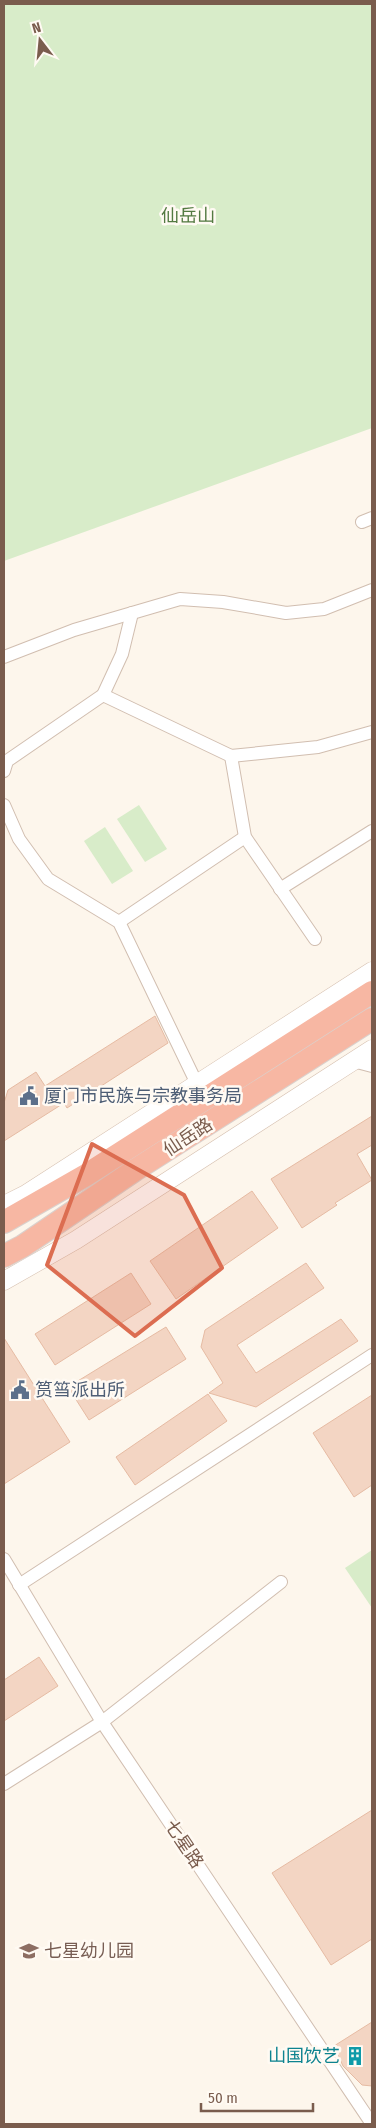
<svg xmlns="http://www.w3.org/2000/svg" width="376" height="2128" font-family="'Fira Sans Condensed','Noto Sans SC',sans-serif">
<rect width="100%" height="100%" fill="#fdf6ec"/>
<!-- green -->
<g fill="#d8ecc9">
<polygon points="4,4 372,4 372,428 4,561"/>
<polygon points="139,805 167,849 145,862 117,819"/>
<polygon points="105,827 133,871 112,884 84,841"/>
<polygon points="372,1550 372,1608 345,1568"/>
</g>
<!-- building -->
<g fill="#f3d5c3" stroke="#e6bba3">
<polygon points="155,1016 168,1043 67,1108 64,1103 4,1141 4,1103 8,1090 36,1072 45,1086"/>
<polygon points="372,1116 372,1145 357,1154 372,1180 335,1203 337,1205 302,1228 271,1179"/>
<polygon points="252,1191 278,1228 176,1299 150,1261"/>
<polygon points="306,1263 324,1288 237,1345 256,1373 341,1319 358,1341 256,1407 209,1393 223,1383 201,1347 205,1330"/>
<polygon points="131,1273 151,1304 55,1365 35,1334"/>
<polygon points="166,1327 186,1359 89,1420 68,1387"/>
<polygon points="4,1338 70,1442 4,1484"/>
<polygon points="208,1394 227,1421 135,1485 116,1457"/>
<polygon points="372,1395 372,1485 354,1497 313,1433"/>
<polygon points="39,1657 58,1686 4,1721 4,1680"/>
<polygon points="372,1810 372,1939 331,1965 272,1873"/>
<polygon points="372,2022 372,2086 362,2085 343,2066 334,2046"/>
</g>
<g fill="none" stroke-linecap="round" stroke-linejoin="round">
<!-- street casing -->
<g stroke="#d1beb0" stroke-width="14">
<g id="street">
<polyline points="362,522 372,518"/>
<polyline points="4,657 74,630 180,599 223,602 286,613 324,609 372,590"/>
<polyline points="103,695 122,654 132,613"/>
<polyline points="231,756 245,837 315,939"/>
<polyline points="4,771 7,761 103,695 231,756 318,747 372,732"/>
<polyline points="4,805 19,839 48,879 119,922 197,1084"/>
<polyline points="280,889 372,831"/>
<polyline points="119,922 245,837"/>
<polyline points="353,1061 372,1066"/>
<polyline points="4,1559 102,1722 372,2124"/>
<polyline points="19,1585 372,1355"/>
<polyline points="4,1784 102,1722 281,1582"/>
</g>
</g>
<!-- secondary casing -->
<g stroke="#d6c0b0" stroke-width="19">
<g id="secondary">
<polyline points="4,1205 26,1194 372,971"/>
<polyline points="4,1281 76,1240 372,1049"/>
</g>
</g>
<!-- highway casing -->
<g stroke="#dad1cd" stroke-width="24">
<g id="highway">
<polyline points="4,1222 86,1175 372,992"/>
<polyline points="4,1256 23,1246 135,1170 372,1019"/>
</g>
</g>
<!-- street -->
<use href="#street" stroke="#fff" stroke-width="12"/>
<!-- secondary -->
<use href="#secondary" stroke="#fff" stroke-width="18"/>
<!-- highway -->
<use href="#highway" stroke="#f7b7a3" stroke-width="22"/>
</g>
<!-- marked area -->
<path fill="#dc6d51" fill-opacity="0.2" stroke="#dc6d51" stroke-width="4" stroke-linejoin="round" d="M92,1144L184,1195L222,1268L135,1336L47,1265Z"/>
<!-- icons -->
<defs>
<g id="civic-bare" transform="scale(1.5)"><path d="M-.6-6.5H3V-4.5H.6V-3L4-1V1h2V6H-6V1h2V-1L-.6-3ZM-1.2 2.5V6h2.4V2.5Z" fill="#5c6f8a" stroke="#fffaf3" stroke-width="2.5" paint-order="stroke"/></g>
<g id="school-bare" transform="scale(1.5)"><path d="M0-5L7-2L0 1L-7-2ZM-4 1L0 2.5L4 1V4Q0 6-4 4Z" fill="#8d6e63" stroke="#fffaf3" stroke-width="2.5" paint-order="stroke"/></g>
<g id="building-bare" transform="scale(1.5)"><path d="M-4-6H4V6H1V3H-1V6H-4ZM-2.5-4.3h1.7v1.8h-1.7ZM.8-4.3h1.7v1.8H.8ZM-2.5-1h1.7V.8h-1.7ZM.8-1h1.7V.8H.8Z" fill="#0f9aa8" stroke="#fffaf3" stroke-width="2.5" paint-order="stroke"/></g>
</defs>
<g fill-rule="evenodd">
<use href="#civic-bare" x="29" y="1096"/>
<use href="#civic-bare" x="20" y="1390"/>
<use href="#school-bare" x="29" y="1951"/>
<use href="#building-bare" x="355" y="2056"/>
</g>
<g text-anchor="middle" stroke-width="5" stroke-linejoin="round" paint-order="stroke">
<!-- park labels -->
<g font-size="18" fill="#537a41" stroke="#fffaf3">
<text x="188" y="222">仙岳山</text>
</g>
<!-- service labels -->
<g font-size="18" fill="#4e5e75" stroke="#fffaf3" text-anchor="start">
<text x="44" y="1102">厦门市民族与宗教事务局</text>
<text x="35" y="1396">筼筜派出所</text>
</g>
<!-- street labels -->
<g font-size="18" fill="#7a5c4d" stroke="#fffaf3">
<text transform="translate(188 1137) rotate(-33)" y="6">仙岳路</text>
<text transform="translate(184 1844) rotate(56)" y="6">七星路</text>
</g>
<!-- education labels -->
<g font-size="18" fill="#785e54" stroke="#fffaf3" text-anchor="start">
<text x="44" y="1957">七星幼儿园</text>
</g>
<!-- culture labels -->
<g font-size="18" fill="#0d838f" stroke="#fffaf3" text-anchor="end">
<text x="340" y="2062">山国饮艺</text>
</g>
</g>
<!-- border -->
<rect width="376" height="2128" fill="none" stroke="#7a5c4d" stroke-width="10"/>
<!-- north arrow -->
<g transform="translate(40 40) rotate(344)" stroke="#fffaf3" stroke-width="4" paint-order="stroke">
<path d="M0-4L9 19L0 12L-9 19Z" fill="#7a5c4d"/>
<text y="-8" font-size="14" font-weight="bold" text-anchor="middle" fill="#7a5c4d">N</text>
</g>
<!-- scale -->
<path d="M201 2103v8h112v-8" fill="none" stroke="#7a5c4d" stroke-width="2.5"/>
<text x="208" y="2103" font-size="15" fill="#7a5c4d" stroke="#fffaf3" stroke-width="4" paint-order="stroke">50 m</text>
</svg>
